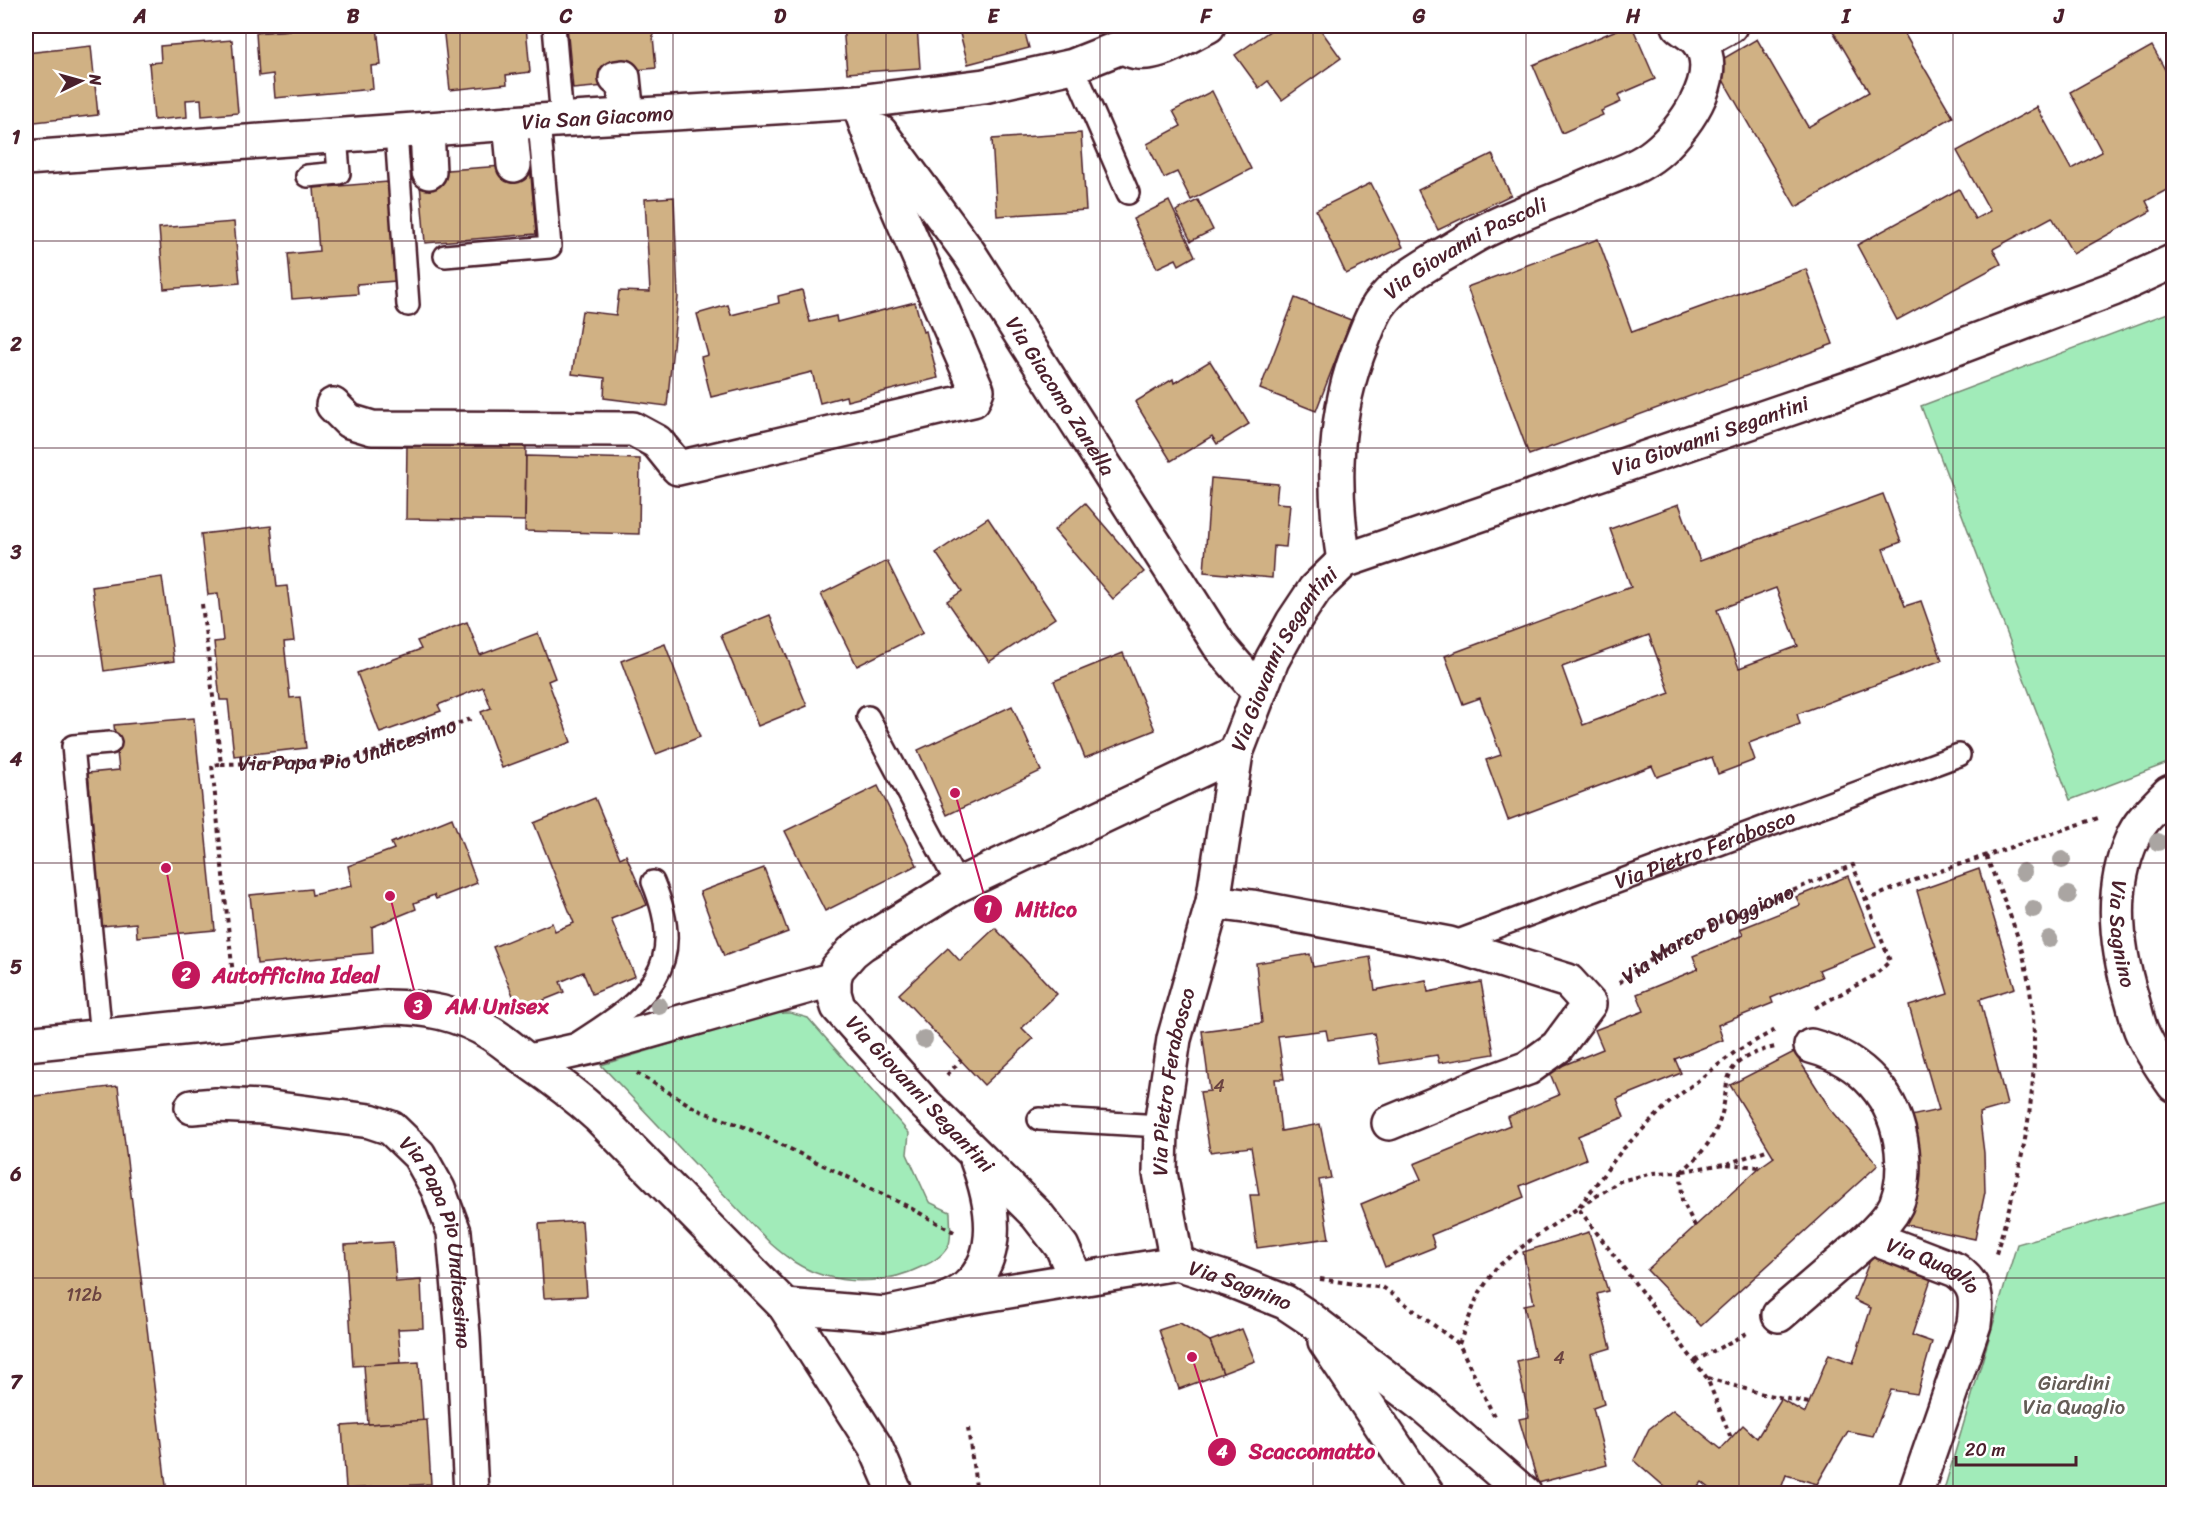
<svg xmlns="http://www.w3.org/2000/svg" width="2199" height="1519" font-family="Sriracha,sans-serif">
<rect width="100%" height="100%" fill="#fff"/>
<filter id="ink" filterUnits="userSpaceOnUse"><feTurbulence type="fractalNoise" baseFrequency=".0167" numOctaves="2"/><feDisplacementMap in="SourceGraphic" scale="12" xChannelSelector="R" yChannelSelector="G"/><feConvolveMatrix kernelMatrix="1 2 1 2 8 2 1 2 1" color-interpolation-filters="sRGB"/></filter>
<g filter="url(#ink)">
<!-- green -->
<g fill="#a1ebb9" stroke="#768572" stroke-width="1.5">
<polygon points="2173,311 2173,761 2070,800 1921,406"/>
<path d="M773,1013H790L808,1018L909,1133L907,1154L929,1202L950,1212C950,1222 952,1235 949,1244C944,1256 931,1263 921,1267C890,1282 855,1285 822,1275C802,1269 787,1258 771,1244L601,1065Z"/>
<polygon points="2173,1200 2173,1493 1943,1493 2017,1244"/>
</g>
<!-- building -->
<g fill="#d0b184" stroke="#4a1f2b" stroke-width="1.5" fill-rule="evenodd">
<polygon points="340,26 377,26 381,65 371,66 373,89 275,98 273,74 259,76 256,33"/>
<polygon points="443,26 526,26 530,72 506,75 507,84 450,90"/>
<polygon points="567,26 652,26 656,68 615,72 616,85 573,89"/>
<polygon points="843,26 917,26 920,68 847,73"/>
<polygon points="958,26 1023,26 1029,48 968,64"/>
<polygon points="1277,26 1318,26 1341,58 1282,100 1268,81 1259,88 1235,55"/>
<polygon points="1626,26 1632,26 1655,79 1618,95 1621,102 1601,111 1603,115 1562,133 1533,65"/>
<polygon points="1830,26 1900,26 1953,117 1796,207 1714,64 1757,39 1808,127 1869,92"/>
<polygon points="232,40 238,113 202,116 201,99 186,100 187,117 154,120 149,63 161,62 160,46"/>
<polygon points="91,46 98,115 26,123 26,53"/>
<polygon points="2152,46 2174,86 2174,186 2146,201 2151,211 2073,254 2052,217 1993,249 2001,264 1897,320 1857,245 1959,189 1975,219 1990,211 1957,151 2037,107 2071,169 2102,152 2070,92"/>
<polygon points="1212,91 1251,169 1191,200 1177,172 1164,178 1147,144 1181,126 1173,111"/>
<polygon points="1081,133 1086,210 997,216 992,139"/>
<polygon points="1492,154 1511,195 1438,230 1418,190"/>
<polygon points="530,164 536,234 425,243 419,172"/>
<polygon points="388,182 396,281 357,284 358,294 292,299 288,254 319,251 314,188"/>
<polygon points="1371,183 1403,247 1346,274 1316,210"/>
<polygon points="674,197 678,297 667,406 604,398 605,378 572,374 582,311 616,315 619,291 650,292 645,199"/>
<polygon points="1198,200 1213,230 1191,241 1176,211"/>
<polygon points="1169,201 1195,256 1179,265 1176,259 1157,268 1133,219"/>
<polygon points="234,222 240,283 164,289 159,228"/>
<polygon points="1598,239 1632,332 1806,269 1833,344 1529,455 1467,287"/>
<polygon points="802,290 810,322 836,316 837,322 915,302 923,332 926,331 938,378 847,401 846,396 820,403 812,372 711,397 701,357 708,355 697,314 728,305 731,315 779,303 778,296"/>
<polygon points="1295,298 1351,320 1316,411 1260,389"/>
<polygon points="1210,361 1249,424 1217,444 1212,436 1171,461 1135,402 1173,379 1174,383"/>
<polygon points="407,443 526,444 525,521 406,519"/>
<polygon points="526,456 640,459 639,534 525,531"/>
<polygon points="1211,478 1278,484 1276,503 1290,504 1286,547 1274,546 1272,578 1204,572"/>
<path d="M1883,494L1901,542L1883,549L1905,606L1921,601L1942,660L1797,714L1800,724L1749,743L1755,760L1718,774L1712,757L1657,777L1652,766L1508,820L1486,760L1501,755L1480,698L1463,704L1445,656L1631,587L1610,529L1679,504L1700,561ZM1776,588L1798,646L1739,668L1717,610ZM1649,635L1670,693L1583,725L1562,667Z"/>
<polygon points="1085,503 1144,572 1113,599 1054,530"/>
<polygon points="988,518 1055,618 989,662 947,601 962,591 936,553"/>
<polygon points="271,526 277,587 287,586 294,641 284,642 290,698 300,697 306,748 234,756 228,700 220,700 214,642 223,641 218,594 208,595 201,534"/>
<polygon points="887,561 923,633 857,666 821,594"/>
<polygon points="162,577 174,661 104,671 92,587"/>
<polygon points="770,615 807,706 758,726 721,635"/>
<polygon points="467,622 480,655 538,633 555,678 548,681 571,742 502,768 481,712 491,708 483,687 438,705 441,711 380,733 357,673 421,649 417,641"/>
<polygon points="665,644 700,737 656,754 621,661"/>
<polygon points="1123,653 1155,730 1085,758 1054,681"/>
<polygon points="1012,706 1041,771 947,815 918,750"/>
<polygon points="194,718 215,930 137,937 136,923 102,926 88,773 119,770 114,725"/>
<polygon points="878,786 917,865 825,911 785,831"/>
<polygon points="595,798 620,858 626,855 647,905 611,919 635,976 592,994 583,972 560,982 564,992 519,1010 493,947 552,923 555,931 574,923 534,823"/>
<polygon points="452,818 477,883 436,899 434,895 414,903 416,909 372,927 373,953 257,964 250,895 311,889 312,895 352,886 348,866 394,849 391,843"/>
<polygon points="764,868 788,932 724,956 700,892"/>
<polygon points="1979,869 2015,988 1980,999 2007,1105 1979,1113 1984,1153 1985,1192 1975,1239 1903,1224 1906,1117 1939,1110 1909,1006 1948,994 1917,891"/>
<polygon points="1848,876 1876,947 1819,970 1822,977 1771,998 1773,1003 1718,1025 1723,1040 1675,1059 1681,1073 1617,1099 1624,1117 1578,1136 1586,1159 1520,1186 1524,1197 1431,1235 1435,1247 1385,1267 1361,1204 1421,1179 1414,1164 1510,1125 1507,1117 1559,1095 1549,1071 1603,1049 1595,1030 1644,1011 1637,994 1698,969 1693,956 1743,935 1740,929 1800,905 1796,897"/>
<polygon points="995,928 1057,994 1022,1028 1033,1039 984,1085 899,994 948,948 960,961"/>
<polygon points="1310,954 1313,967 1370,957 1375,990 1426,980 1428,992 1481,982 1494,1054 1439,1063 1437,1055 1380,1064 1374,1033 1328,1040 1326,1030 1278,1036 1284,1079 1275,1079 1281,1131 1320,1124 1331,1178 1319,1180 1329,1238 1257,1248 1250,1195 1259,1195 1251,1147 1210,1152 1200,1092 1210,1091 1202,1031 1262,1023 1256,963"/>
<polygon points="1794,1052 1829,1107 1878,1165 1701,1326 1647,1270 1760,1167 1774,1157 1730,1085"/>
<polygon points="118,1086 167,1494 26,1494 26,1097"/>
<polygon points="582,1221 587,1296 544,1298 539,1224"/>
<polygon points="1589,1232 1608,1291 1597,1294 1611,1348 1591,1354 1604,1404 1593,1408 1607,1465 1538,1483 1519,1419 1529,1417 1517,1361 1535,1356 1524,1305 1534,1303 1523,1252"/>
<polygon points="393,1242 396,1282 421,1280 423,1328 398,1329 401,1363 353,1366 345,1245"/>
<polygon points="1874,1250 1933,1273 1912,1335 1932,1342 1917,1394 1891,1390 1873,1436 1848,1431 1817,1484 1786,1475 1779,1494 1717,1494 1702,1482 1692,1494 1673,1494 1634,1460 1649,1429 1673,1410 1721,1449 1743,1425 1757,1438 1781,1399 1805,1413 1829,1354 1853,1363 1871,1308 1854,1300"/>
<polygon points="1180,1323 1210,1341 1223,1373 1179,1389 1159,1330"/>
<polygon points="1242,1329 1255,1361 1223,1373 1210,1341"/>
<polygon points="419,1362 423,1421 368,1424 364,1365"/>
<polygon points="427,1420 431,1484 346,1489 342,1426"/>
</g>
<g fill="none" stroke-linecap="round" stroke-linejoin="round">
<!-- lane casing -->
<g stroke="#4a1f2b" stroke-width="26">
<g id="lane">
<polyline points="554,26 562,120"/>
<polyline points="1073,66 1128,193"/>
<polyline points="396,132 408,305"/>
<polyline points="307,176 339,173 336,136"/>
<polyline points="445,256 550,247 539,121"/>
<polyline points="868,717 958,885"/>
<path id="s3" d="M1450,944L1959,755"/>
<polyline points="101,1037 73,746 110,743"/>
<path d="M578,1043C647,999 689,969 653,882"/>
<polyline points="1039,1119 1161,1126"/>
</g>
</g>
<!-- street casing -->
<g stroke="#4a1f2b" stroke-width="38">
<g id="street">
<polyline points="1699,43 1730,26"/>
<path d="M1130,50C1154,60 1186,36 1208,26"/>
<polyline points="616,78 623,77 627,116"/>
<polyline points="510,123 514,165"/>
<polyline points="427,129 429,172"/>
<path id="s4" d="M880,132L969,253L1221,648L1259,692"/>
<path id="s5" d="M26,158L539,121L858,102L984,86L1073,66L1121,47L1157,26"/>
<polyline points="333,405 349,421 372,428 633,429 657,442 678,468 973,400 977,390 887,183 858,102"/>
<path id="s6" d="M1344,561C1332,486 1333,413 1362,342C1367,330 1372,315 1379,305C1395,283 1417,271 1439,257C1454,249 1468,239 1482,232C1517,214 1555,201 1591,185C1612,176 1638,168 1656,153C1682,132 1723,77 1700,43C1695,37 1685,31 1679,26"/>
<path id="s7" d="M2174,791L2169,793C2156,807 2139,821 2132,839C2109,890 2116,947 2132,999C2135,1009 2137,1020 2141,1030C2149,1049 2162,1068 2174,1085"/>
<polyline points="1213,902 1252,907 1449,944 1568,981 1589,1004 1557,1047 1528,1068 1481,1085 1389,1123"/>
<path d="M26,1044L387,1007C425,1007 459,1013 492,1034C505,1042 517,1053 529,1062C555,1080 575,1095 598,1116L785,1306L875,1446L896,1494"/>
<path d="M1811,1046C1863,1060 1896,1097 1902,1150C1904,1168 1903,1188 1896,1205C1890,1218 1880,1227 1870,1237"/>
<polyline points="529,1061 596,1046 834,979"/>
<path id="s8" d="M192,1107L216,1105L263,1107L370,1121L391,1128L419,1155L438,1189L454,1232L463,1335L471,1494"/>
<path id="s9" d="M1177,1263L1160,1173L1161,1126L1174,1039L1213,902L1236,753L1272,660L1293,622L1315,589L1344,561L1850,388L2113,289L2174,261"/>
<polyline points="1076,1279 1062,1247 1037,1215 923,1102 838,1007 834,993 834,979 837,969 852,952 862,944 958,885 1236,753"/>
<path d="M945,1300C952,1297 960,1293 966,1288C1004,1256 992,1200 977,1160"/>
<path id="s10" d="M785,1306L885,1314L942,1302L1177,1263L1230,1280L1285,1302L1309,1318L1426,1408L1525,1494"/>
<path id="s11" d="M1779,1315L1870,1237L1956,1270C1978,1286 1977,1298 1974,1324L1915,1494"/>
<polyline points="1325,1341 1427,1494"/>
</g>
</g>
<!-- path -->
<g stroke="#4a1f2b" stroke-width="4" stroke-dasharray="4.5 4.5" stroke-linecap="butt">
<polyline points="202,604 221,764 212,765 234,986"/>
<path id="s1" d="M221,764L347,761L471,719"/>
<path d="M1986,856C1999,888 2014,921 2023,955C2049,1059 2025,1157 1995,1257"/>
<path id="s2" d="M1619,983L1666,949L1712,925L1853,865L1866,900"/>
<polyline points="1815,1008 1875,975 1890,961 1866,900 1925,876 2101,817"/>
<polyline points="637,1073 698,1110 747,1128 905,1205 954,1232"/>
<polyline points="947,1075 961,1060"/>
<polyline points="1727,1164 1769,1149"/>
<polyline points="1683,1171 1725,1164 1760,1167"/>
<path d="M1681,1172C1703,1154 1720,1132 1724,1103C1726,1092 1726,1077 1734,1067C1743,1056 1761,1050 1775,1047"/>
<polyline points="1695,1226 1682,1200 1681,1172 1653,1173 1620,1181 1578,1208 1622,1150 1669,1103 1735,1052 1777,1029"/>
<polyline points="1320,1279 1384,1288 1459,1344 1494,1416"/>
<polyline points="1459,1344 1478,1295 1496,1268 1532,1239 1578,1208 1707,1378 1731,1438"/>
<polyline points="1695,1361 1747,1333"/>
<polyline points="1708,1378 1763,1394 1809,1403"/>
<polyline points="968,1428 977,1494"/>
</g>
<!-- lane -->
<use href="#lane" stroke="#fff" stroke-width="21"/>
<!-- street -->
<use href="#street" stroke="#fff" stroke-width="33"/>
</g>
<!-- trees -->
<g fill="#aaa5a2">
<circle cx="2158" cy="842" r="9"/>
<circle cx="2062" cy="860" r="9"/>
<circle cx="2023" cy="872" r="9"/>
<circle cx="2068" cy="895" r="9"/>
<circle cx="2033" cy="909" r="9"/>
<circle cx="2049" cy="939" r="9"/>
<circle cx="659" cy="1006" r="9"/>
<circle cx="924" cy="1039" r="9"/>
</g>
</g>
<!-- grid -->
<path fill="none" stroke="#4a1f2b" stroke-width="1.5" stroke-opacity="0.55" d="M246,26V1494M460,26V1494M673,26V1494M886,26V1494M1100,26V1494M1313,26V1494M1526,26V1494M1739,26V1494M1953,26V1494M26,241H2174M26,448H2174M26,656H2174M26,863H2174M26,1071H2174M26,1278H2174"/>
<g text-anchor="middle" stroke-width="6" stroke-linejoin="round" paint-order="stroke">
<!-- number labels -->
<g font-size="18" fill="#6c4441">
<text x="1219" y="1092">4</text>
<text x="84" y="1301">112b</text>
<text x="1559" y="1364">4</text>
</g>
<!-- street labels -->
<g font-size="21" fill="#4a1f2b" stroke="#fff">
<text dy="7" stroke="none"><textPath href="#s5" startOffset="573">Via San Giacomo</textPath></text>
<text dy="7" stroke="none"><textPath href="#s6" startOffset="368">Via Giovanni Pascoli</textPath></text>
<text dy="7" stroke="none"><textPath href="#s4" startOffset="320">Via Giacomo Zanella</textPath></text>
<text dy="7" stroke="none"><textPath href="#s9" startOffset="1130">Via Giovanni Segantini</textPath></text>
<text dy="7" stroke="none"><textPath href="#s9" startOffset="626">Via Giovanni Segantini</textPath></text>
<text dy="7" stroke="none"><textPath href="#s1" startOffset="129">Via Papa Pio Undicesimo</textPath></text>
<text dy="7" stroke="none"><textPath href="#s3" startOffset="272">Via Pietro Ferabosco</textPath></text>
<text dy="7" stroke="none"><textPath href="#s7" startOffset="162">Via Sagnino</textPath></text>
<text dy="7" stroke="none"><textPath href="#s2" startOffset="102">Via Marco D'Oggiono</textPath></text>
<text dy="7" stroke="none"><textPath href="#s9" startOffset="184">Via Pietro Ferabosco</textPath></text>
<text transform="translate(920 1094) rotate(47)" y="7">Via Giovanni Segantini</text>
<text dy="7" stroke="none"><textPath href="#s8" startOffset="330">Via Papa Pio Undicesimo</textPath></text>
<text dy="7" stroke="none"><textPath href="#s11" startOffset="190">Via Quaglio</textPath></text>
<text dy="7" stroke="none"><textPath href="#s10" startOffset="464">Via Sagnino</textPath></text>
</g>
<!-- park labels -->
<g font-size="21" fill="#645c56" stroke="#fff">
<text x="2074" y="1390">Giardini<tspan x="2074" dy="24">Via Quaglio</tspan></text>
</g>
</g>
<!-- callouts -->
<path fill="none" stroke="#c2185b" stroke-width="2" d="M955 793L988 909M166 868L186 975M390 896L418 1006M1192 1357L1222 1452"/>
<g fill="#c2185b" stroke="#fff" stroke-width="2">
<circle cx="955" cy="793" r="6"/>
<circle cx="166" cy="868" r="6"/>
<circle cx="390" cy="896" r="6"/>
<circle cx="1192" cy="1357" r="6"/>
<circle cx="988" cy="909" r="15"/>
<circle cx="186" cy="975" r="15"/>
<circle cx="418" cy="1006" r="15"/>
<circle cx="1222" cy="1452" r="15"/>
</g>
<g font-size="18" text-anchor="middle" font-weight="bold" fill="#fff">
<text x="988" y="915">1</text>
<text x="186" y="981">2</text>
<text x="418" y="1013">3</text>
<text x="1222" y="1458">4</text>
</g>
<g font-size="22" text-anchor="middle" font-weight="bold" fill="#c2185b" stroke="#fff" stroke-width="6" stroke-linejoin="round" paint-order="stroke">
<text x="1046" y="917">Mitico</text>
<text x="296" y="983">Autofficina Ideal</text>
<text x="497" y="1014">AM Unisex</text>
<text x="1312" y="1459">Scaccomatto</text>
</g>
<!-- margin -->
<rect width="2199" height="1519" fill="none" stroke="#fff" stroke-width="66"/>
<!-- north arrow -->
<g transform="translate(81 81) rotate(85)" stroke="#ffffff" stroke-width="4.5" paint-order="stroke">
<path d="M0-4.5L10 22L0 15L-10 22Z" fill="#4a1f2b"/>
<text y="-9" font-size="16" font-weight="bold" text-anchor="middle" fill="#4a1f2b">N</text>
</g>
<!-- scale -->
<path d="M1956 1456v9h120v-9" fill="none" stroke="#4a1f2b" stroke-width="3"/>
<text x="1965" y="1456" font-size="18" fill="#4a1f2b" stroke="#ffffff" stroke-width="4.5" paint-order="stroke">20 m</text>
<rect x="33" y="33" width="2133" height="1453" fill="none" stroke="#4a1f2b" stroke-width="2"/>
<g font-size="20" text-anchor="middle" font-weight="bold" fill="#4a1f2b">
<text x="140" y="23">A</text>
<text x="353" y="23">B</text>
<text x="566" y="23">C</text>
<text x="780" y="23">D</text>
<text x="993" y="23">E</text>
<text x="1206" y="23">F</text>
<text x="1419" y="23">G</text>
<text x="1633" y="23">H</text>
<text x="1846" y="23">I</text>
<text x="2059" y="23">J</text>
<text x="16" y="144">1</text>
<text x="16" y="351">2</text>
<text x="16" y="559">3</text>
<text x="16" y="766">4</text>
<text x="16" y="974">5</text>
<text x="16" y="1181">6</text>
<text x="16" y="1389">7</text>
</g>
</svg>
